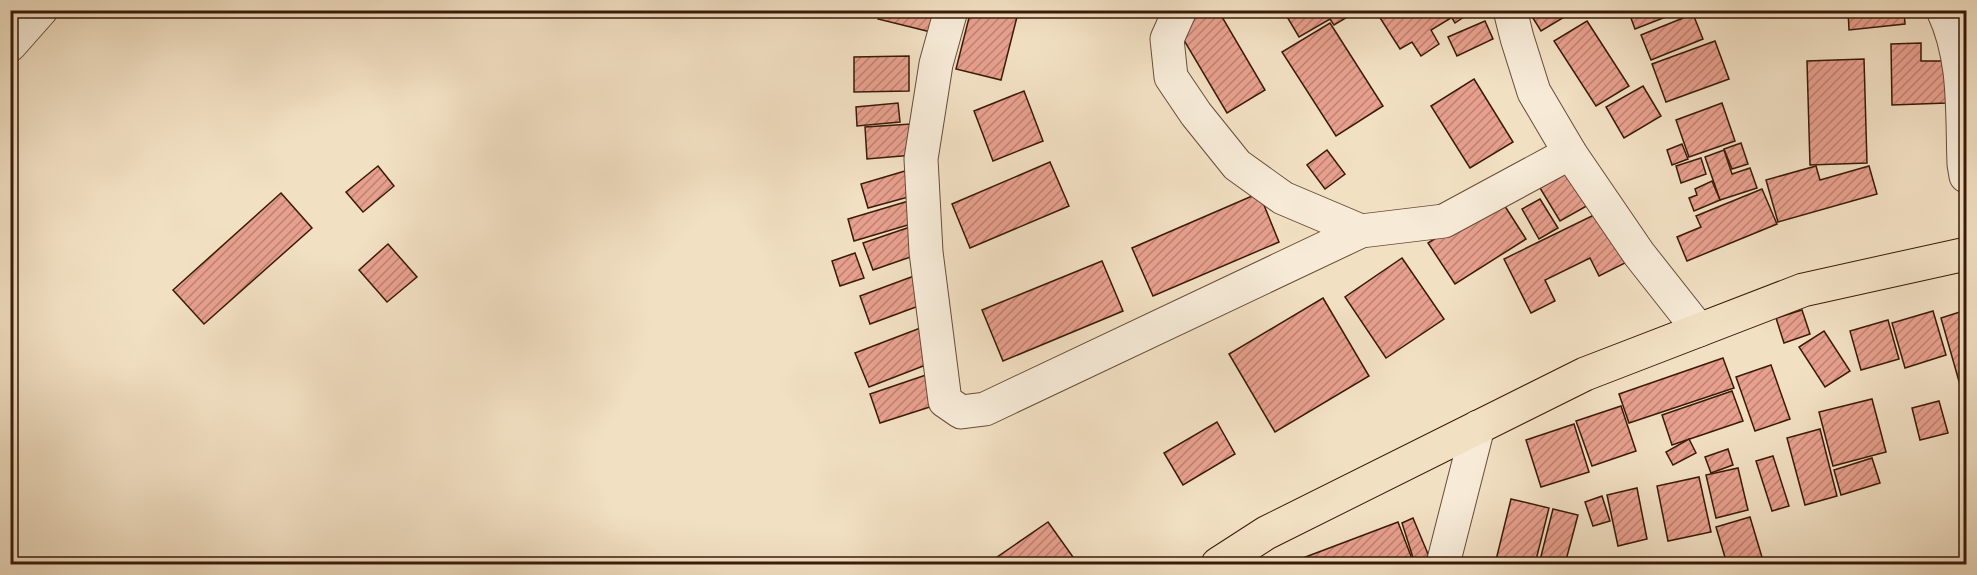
<svg xmlns="http://www.w3.org/2000/svg" width="1977" height="575" font-family="'IM FELL DW Pica',serif">
<defs>
<pattern id="building-hatch" width="6" height="6" patternUnits="userSpaceOnUse" patternTransform="scale(1.5)"><rect width="6" height="6" fill="#e8a08e"/><path d="M-1 1l2-2M0 6l6-6M5 7l2-2" fill="none" stroke="#bd8272"/></pattern>
</defs>
<rect width="100%" height="100%" fill="#f2e0c3"/>
<filter id="stains"><feTurbulence type="fractalNoise" baseFrequency=".00333" numOctaves="4"/><feColorMatrix values="0 0 0 0 .2 0 0 0 0 .09 0 0 0 0 .02 0 0 0 .5 -.17"/></filter>
<radialGradient id="worn" r=".72"><stop offset=".6" stop-color="#630" stop-opacity="0"/><stop offset="1" stop-color="#630" stop-opacity=".3"/></radialGradient>
<!-- building -->
<g fill="url(#building-hatch)" stroke="#3a1a08" stroke-width="1.5">
<polygon points="880,10 945,10 939,34 878,19"/>
<polygon points="971,10 1010,10 1018,13 1001,80 956,69"/>
<polygon points="1188,10 1218,10 1265,90 1227,113 1172,20"/>
<polygon points="1283,10 1359,10 1334,25 1330,19 1299,37"/>
<polygon points="1375,10 1446,10 1451,18 1431,30 1439,44 1421,56 1412,42 1400,49"/>
<polygon points="1447,10 1474,10 1455,23"/>
<polygon points="1528,10 1576,10 1541,31"/>
<polygon points="1628,10 1676,10 1676,13 1635,29"/>
<polygon points="1848,10 1904,10 1905,24 1849,30"/>
<polygon points="1693,14 1703,39 1651,60 1641,35"/>
<polygon points="1485,21 1493,39 1457,56 1448,37"/>
<polygon points="1587,21 1629,86 1596,106 1554,41"/>
<polygon points="1330,23 1383,106 1336,136 1282,52"/>
<polygon points="1715,41 1729,79 1666,102 1652,64"/>
<polygon points="1921,43 1921,61 1946,61 1947,103 1892,105 1891,44"/>
<polygon points="909,56 909,91 854,92 854,57"/>
<polygon points="1864,59 1867,163 1810,165 1807,61"/>
<polygon points="1474,79 1513,142 1470,168 1431,106"/>
<polygon points="1643,86 1661,116 1624,138 1606,107"/>
<polygon points="1024,91 1043,141 993,161 974,111"/>
<polygon points="898,103 900,122 857,126 856,107"/>
<polygon points="1722,103 1735,141 1689,157 1676,120"/>
<polygon points="911,124 913,155 867,159 865,127"/>
<polygon points="1741,143 1748,164 1732,169 1724,149"/>
<polygon points="1682,144 1688,159 1672,165 1667,150"/>
<polygon points="1327,150 1345,174 1325,189 1307,165"/>
<polygon points="1724,150 1732,174 1750,168 1757,188 1720,200 1705,157"/>
<polygon points="1701,158 1706,174 1681,183 1676,166"/>
<polygon points="1050,162 1069,206 970,248 952,204"/>
<polygon points="378,166 394,186 363,212 346,192"/>
<polygon points="1816,166 1820,180 1869,166 1877,194 1778,222 1766,180"/>
<polygon points="1572,169 1592,203 1560,221 1540,188"/>
<polygon points="905,171 912,196 868,208 861,184"/>
<polygon points="1712,181 1720,200 1694,211 1689,198 1697,195 1695,189"/>
<polygon points="1762,189 1777,224 1687,261 1677,237 1701,227 1696,216"/>
<polygon points="281,193 312,228 204,324 173,290"/>
<polygon points="1259,193 1279,242 1153,296 1132,248"/>
<polygon points="1499,197 1526,239 1455,284 1428,243"/>
<polygon points="1540,199 1558,228 1539,239 1522,209"/>
<polygon points="912,200 918,222 854,241 848,219"/>
<polygon points="1600,212 1625,263 1599,276 1590,258 1545,280 1555,301 1531,313 1504,259"/>
<polygon points="910,227 919,254 873,270 863,243"/>
<polygon points="388,244 417,277 387,302 359,270"/>
<polygon points="855,253 864,278 840,286 832,261"/>
<polygon points="1402,258 1444,319 1386,358 1345,297"/>
<polygon points="1102,261 1123,311 1003,361 982,310"/>
<polygon points="914,276 924,304 870,324 860,296"/>
<polygon points="1323,298 1369,376 1275,432 1229,354"/>
<polygon points="1802,310 1810,334 1784,343 1776,318"/>
<polygon points="1966,310 1966,398 1964,399 1941,318"/>
<polygon points="1933,311 1946,355 1905,368 1892,323"/>
<polygon points="1888,320 1899,359 1861,370 1850,331"/>
<polygon points="923,327 936,361 869,387 855,353"/>
<polygon points="1824,331 1850,371 1825,387 1799,347"/>
<polygon points="1723,358 1734,388 1629,423 1619,394"/>
<polygon points="1771,365 1790,419 1755,431 1736,377"/>
<polygon points="926,375 936,405 880,423 870,394"/>
<polygon points="1732,391 1743,421 1672,445 1662,415"/>
<polygon points="1872,399 1886,452 1833,466 1819,412"/>
<polygon points="1939,401 1948,433 1920,440 1912,408"/>
<polygon points="1621,406 1636,451 1592,466 1576,421"/>
<polygon points="1217,422 1235,454 1183,485 1164,453"/>
<polygon points="1574,424 1589,472 1541,487 1526,440"/>
<polygon points="1820,429 1837,496 1805,505 1787,438"/>
<polygon points="1689,439 1696,453 1673,465 1666,452"/>
<polygon points="1728,449 1733,465 1711,473 1705,457"/>
<polygon points="1773,456 1789,506 1772,511 1756,461"/>
<polygon points="1872,458 1880,483 1841,495 1834,470"/>
<polygon points="1738,468 1748,510 1716,518 1706,475"/>
<polygon points="1699,477 1711,532 1668,541 1657,486"/>
<polygon points="1637,488 1647,539 1618,546 1607,495"/>
<polygon points="1602,496 1610,521 1593,526 1585,502"/>
<polygon points="1511,499 1549,508 1535,564 1495,564"/>
<polygon points="1553,509 1578,515 1565,564 1539,564"/>
<polygon points="1750,517 1764,564 1727,564 1716,527"/>
<polygon points="1413,518 1428,554 1425,564 1415,564 1402,523"/>
<polygon points="1048,522 1078,564 987,564"/>
<polygon points="1398,522 1414,564 1287,564"/>
</g>
<g fill="none" stroke-linecap="round" stroke-linejoin="round">
<!-- minor casing -->
<g stroke="#684c37" stroke-width="35">
<g id="minor">
<polyline points="951,10 936,64 921,159 926,252 945,401 961,412 985,409 1361,231 1444,221 1570,153"/>
<polyline points="1180,10 1167,39 1171,77 1196,114 1237,165 1283,198 1361,231"/>
<polyline points="1510,10 1517,38 1534,92 1570,153 1639,254 1699,330"/>
<path d="M1943,10C1966,59 1962,111 1964,164L1966,176"/>
<polyline points="10,45 41,10"/>
</g>
</g>
<!-- tertiary casing -->
<g stroke="#684c37" stroke-width="35">
<polyline id="tertiary" points="1443,564 1478,427"/>
</g>
<!-- trunk casing -->
<g stroke="#3a1a08" stroke-width="35">
<polyline id="trunk" points="1218,564 1266,533 1585,374 1803,290 1966,254"/>
</g>
<!-- minor -->
<use href="#minor" stroke="#f7ebd8" stroke-width="33"/>
<!-- tertiary -->
<use href="#tertiary" stroke="#f7ebd8" stroke-width="33"/>
<!-- trunk -->
<use href="#trunk" stroke="#f2e0c3" stroke-width="33"/>
</g>
<!-- margin -->
<rect width="1977" height="575" fill="none" stroke="#f2e0c3" stroke-width="36"/>
<rect x="12" y="12" width="1953" height="551" fill="none" stroke="#3a1a08" stroke-width="3"/>
<rect x="18" y="18" width="1941" height="539" fill="none" stroke="#3a1a08" stroke-width="1.5"/>
<rect width="100%" height="100%" filter="url(#stains)"/>
<rect width="100%" height="100%" fill="url(#worn)"/>
</svg>
